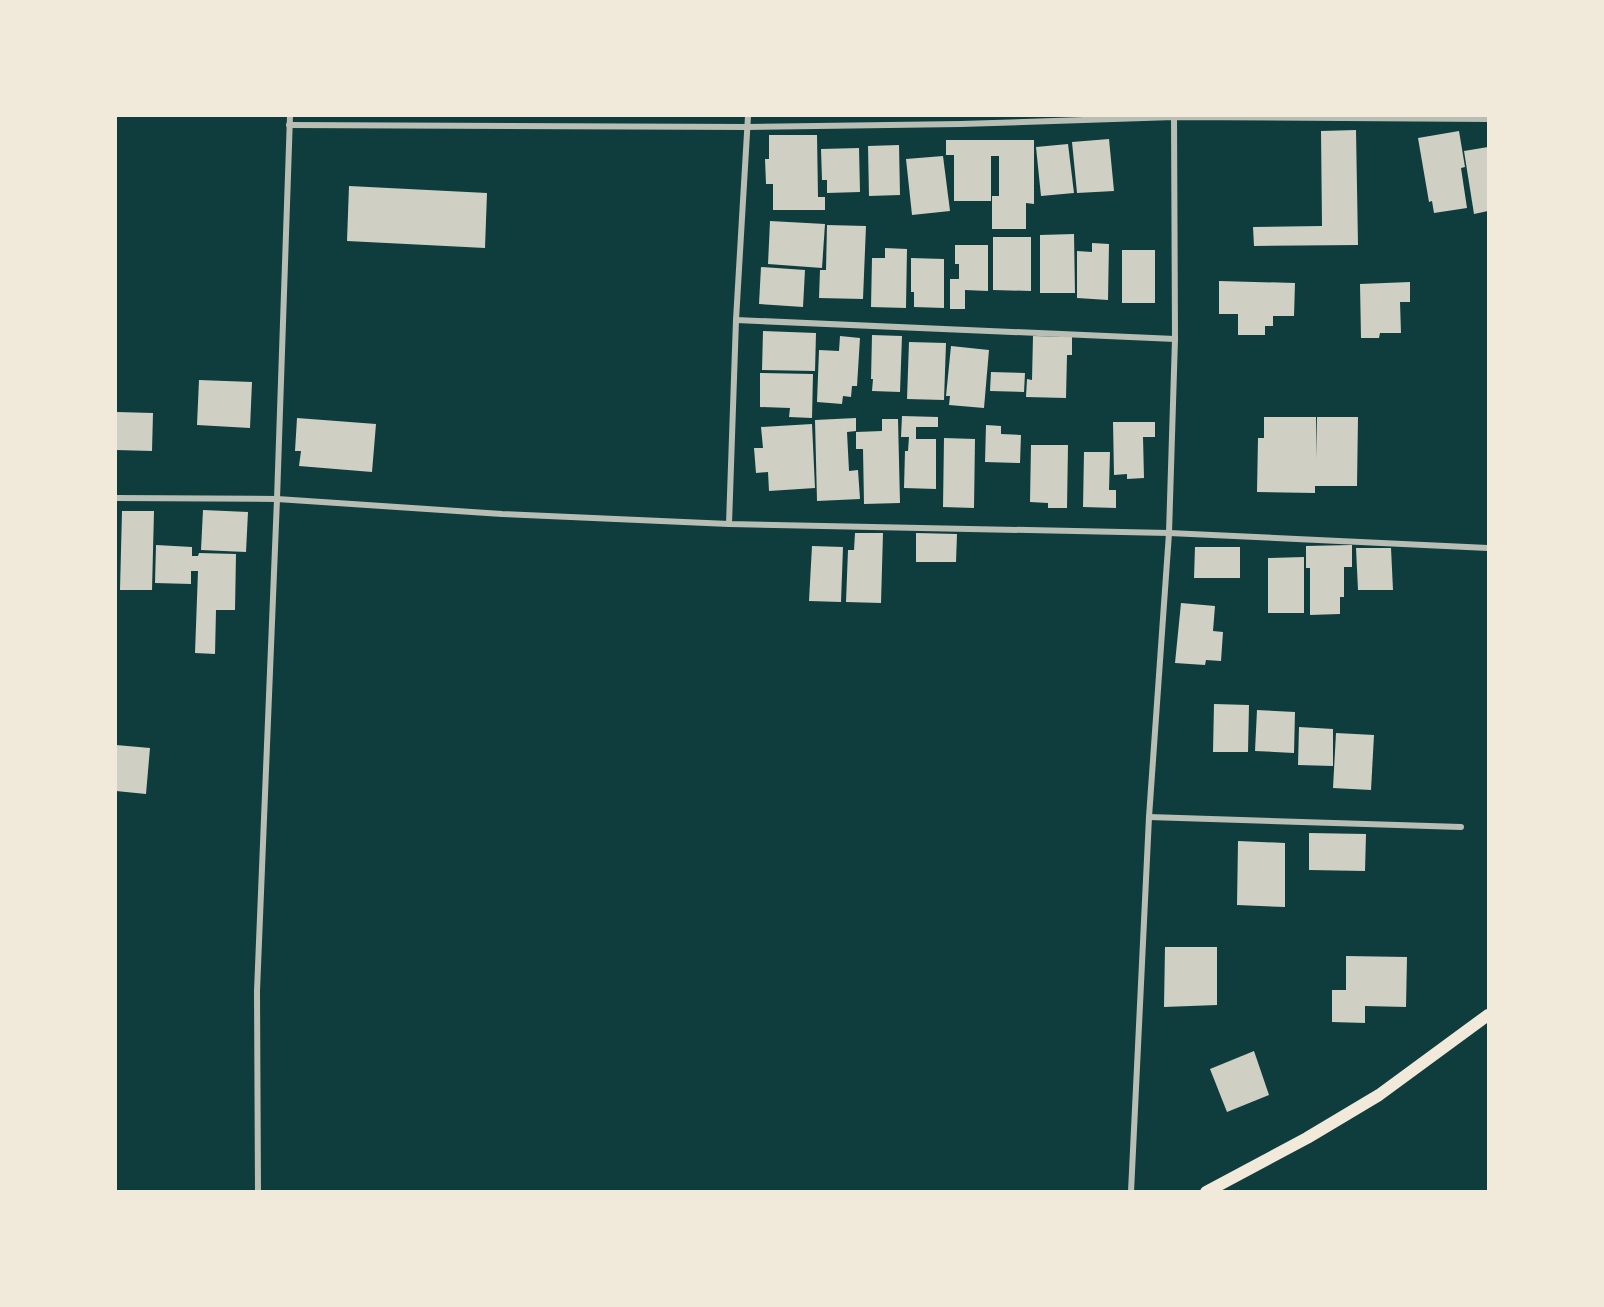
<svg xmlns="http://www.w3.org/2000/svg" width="1604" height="1307" font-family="'IBM Plex Sans',sans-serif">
<rect width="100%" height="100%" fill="#0f3d3e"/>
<!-- building -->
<g fill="#cfcfc3">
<polygon points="1356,130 1358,245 1254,246 1253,227 1322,226 1321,131"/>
<polygon points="1459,131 1465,167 1461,168 1467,208 1434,213 1432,201 1429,202 1418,138"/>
<polygon points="769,135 817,135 818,197 825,197 825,210 773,210 773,184 766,184 765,159 769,159"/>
<polygon points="1109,139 1114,191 1077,193 1072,142"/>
<polygon points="946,140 1034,140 1034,204 1026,203 1026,229 992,229 992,196 999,196 999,156 991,156 991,201 954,201 954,155 946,155"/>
<polygon points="1068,144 1074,193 1041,196 1036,147"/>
<polygon points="899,145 900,195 869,196 868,146"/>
<polygon points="1488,147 1488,211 1474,214 1464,151"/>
<polygon points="859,148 860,192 827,193 827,180 822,180 821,149"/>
<polygon points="943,156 950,211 912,215 906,159"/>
<polygon points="349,186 487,193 485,248 347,241"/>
<polygon points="770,221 825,224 822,268 768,264"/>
<polygon points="827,225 866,226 863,299 819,298 820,270 826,270"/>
<polygon points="1074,234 1075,293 1040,293 1040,235"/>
<polygon points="993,237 1031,237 1031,291 993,290"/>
<polygon points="1092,243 1109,244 1108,300 1077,298 1077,251 1092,252"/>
<polygon points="955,245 988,245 988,291 965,290 965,309 950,309 950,279 959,279 959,264 955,264"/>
<polygon points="885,248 907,249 906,308 871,307 872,258 885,258"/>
<rect x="1122" y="250" width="33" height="53"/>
<polygon points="911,258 944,259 944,308 914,307 914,292 911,292"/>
<polygon points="761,267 805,270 803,307 759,304"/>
<polygon points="1219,281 1295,283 1294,316 1273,316 1273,326 1265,326 1265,335 1238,335 1238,314 1219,314"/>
<polygon points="1410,282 1410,302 1400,302 1401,333 1380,333 1379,338 1361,338 1360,284"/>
<polygon points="763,331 816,333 815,371 762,370"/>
<polygon points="872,335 902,336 900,392 872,391 873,379 871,379"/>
<polygon points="840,336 860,338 857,386 852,386 851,397 843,396 842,404 817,402 819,350 839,351"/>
<polygon points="1033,336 1072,337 1072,355 1067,355 1066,398 1026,397 1027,379 1032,380"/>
<polygon points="909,342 946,343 944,400 907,399"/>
<polygon points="951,346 989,350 984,408 949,405 950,396 946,396"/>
<polygon points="991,372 1025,373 1024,392 990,391"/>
<polygon points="760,373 813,374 812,418 789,417 790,408 760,407"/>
<polygon points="199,380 252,382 250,428 197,425"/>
<polygon points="117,412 153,413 152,451 116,450"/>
<polygon points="902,416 938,417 938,427 916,427 916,439 936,439 936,489 904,488 905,451 908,451 909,437 901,437"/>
<polygon points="1264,417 1316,417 1316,458 1317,417 1358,417 1357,486 1315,486 1315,493 1257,492 1258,438 1264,438"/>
<polygon points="297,418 376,424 372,472 299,466 301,451 295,451"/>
<polygon points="856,418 856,431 847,432 849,471 858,470 860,499 817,501 815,420"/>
<polygon points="882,419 898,419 900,503 864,504 863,449 856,449 856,432 882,431"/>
<polygon points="1113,422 1155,422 1155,437 1143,437 1144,478 1127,479 1127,474 1114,475"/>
<polygon points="812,424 815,488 769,491 768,472 756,473 754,448 763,448 761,427"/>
<polygon points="986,425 1001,426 1001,434 1021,435 1020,463 985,462"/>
<polygon points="944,438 975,439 974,508 943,507"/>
<polygon points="1031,445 1068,445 1067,508 1048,508 1048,503 1030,502"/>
<polygon points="1084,452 1110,452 1109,490 1116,490 1116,508 1083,507"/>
<polygon points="203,510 248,512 246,552 201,550"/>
<polygon points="122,511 154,511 152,590 120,590"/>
<polygon points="855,533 883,533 881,603 846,602 848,550 854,550"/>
<polygon points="916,533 957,534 956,562 916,562"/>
<polygon points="156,545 192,547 192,556 198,556 199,553 236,554 235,610 216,610 215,654 195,653 198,571 191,571 191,584 155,583"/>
<polygon points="1352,545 1352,567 1344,567 1344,597 1340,597 1340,614 1310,615 1310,568 1306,568 1306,546"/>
<polygon points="812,546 843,547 841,602 809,601"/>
<polygon points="1195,547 1240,547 1240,578 1194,578"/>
<polygon points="1356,548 1391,548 1393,590 1358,590"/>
<polygon points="1304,557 1304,613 1268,613 1268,558"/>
<polygon points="1181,603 1215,606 1213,631 1223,632 1221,661 1206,660 1205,665 1175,663"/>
<polygon points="1214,704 1249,705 1248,752 1213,752"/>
<polygon points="1257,710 1295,712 1294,753 1255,751"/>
<polygon points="1299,727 1333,729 1333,766 1298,765"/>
<polygon points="1336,733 1374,735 1371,790 1333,788"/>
<polygon points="116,745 150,748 146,794 116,791"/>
<polygon points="1309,833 1366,834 1365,871 1309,870"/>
<polygon points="1238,841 1285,843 1285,907 1237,905"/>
<polygon points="1165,947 1217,947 1217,1005 1164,1007"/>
<polygon points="1346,956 1407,957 1406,1007 1365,1006 1365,1023 1332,1022 1332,990 1346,990"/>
<polygon points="1254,1051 1269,1095 1227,1112 1210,1069"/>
</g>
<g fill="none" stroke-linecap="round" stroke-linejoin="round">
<!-- minor -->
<g stroke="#b8beb3" stroke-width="6">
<polyline points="289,125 747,127 961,124 1174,117 1488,119"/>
<polyline points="736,320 1175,339"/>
<polyline points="116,498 277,499 502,514 729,524 1169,533 1488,548"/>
<polyline points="729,524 736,320 748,116"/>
<polyline points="1149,817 1461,827"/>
<polyline points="258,1192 257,991 277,499 290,116"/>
<polyline points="1131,1192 1149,817 1169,533 1175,339 1174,116"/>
</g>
<!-- secondary -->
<polyline stroke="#f1e9da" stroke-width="12" points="1206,1192 1307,1138 1379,1095 1488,1015"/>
</g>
<!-- border -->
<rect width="1604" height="1307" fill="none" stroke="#f1e9da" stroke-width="234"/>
</svg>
